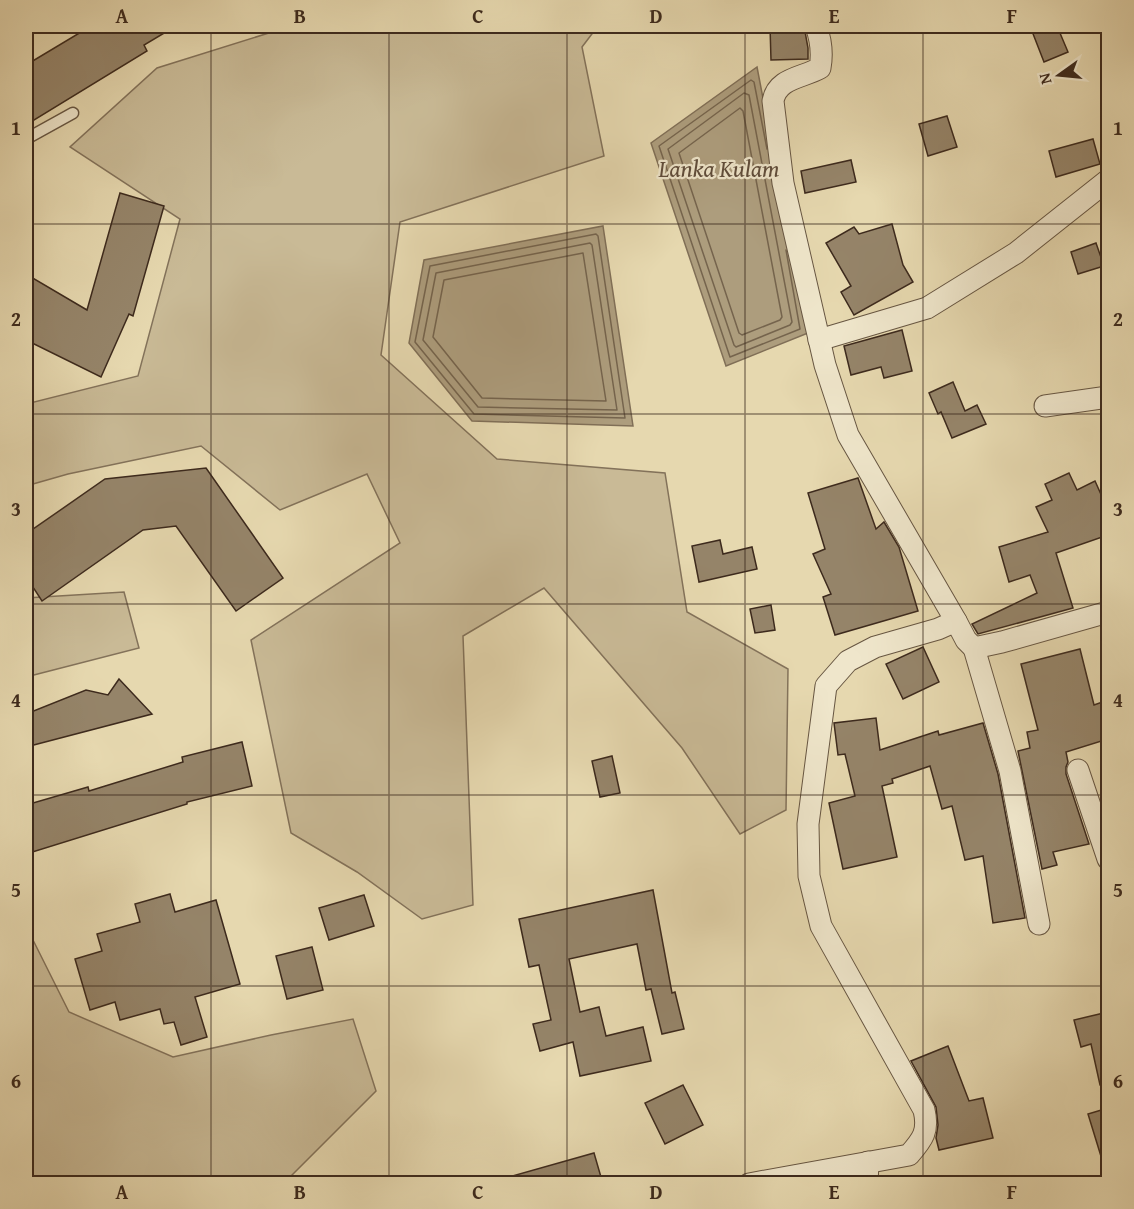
<svg xmlns="http://www.w3.org/2000/svg" width="1134" height="1209" font-family="'Gentium Book Plus',serif">
<rect width="100%" height="100%" fill="#e6d8af"/>
<filter id="stains"><feTurbulence type="fractalNoise" baseFrequency=".00333" numOctaves="4"/><feColorMatrix values="0 0 0 0 .2 0 0 0 0 .09 0 0 0 0 .02 0 0 0 .5 -.17"/></filter>
<radialGradient id="worn" r=".72"><stop offset=".6" stop-color="#630" stop-opacity="0"/><stop offset="1" stop-color="#630" stop-opacity=".3"/></radialGradient>
<!-- green -->
<g fill="#c9ba96" stroke="#83725a" stroke-width="1.5">
<polygon points="291,26 598,26 582,47 604,156 400,222 381,355 497,459 665,473 687,612 788,669 786,810 740,834 682,748 544,588 463,636 473,905 422,919 357,872 291,833 251,640 400,543 367,474 280,510 201,446 68,474 26,486 26,404 138,376 180,219 70,147 157,68"/>
<polygon points="124,592 139,648 26,677 26,598"/>
<polygon points="26,926 69,1012 173,1057 271,1035 353,1019 376,1091 284,1183 26,1183"/>
</g>
<!-- water -->
<g fill="#ad9d7d" stroke="#806f57" stroke-width="1.5">
<polygon points="757,67 808,333 726,366 651,143"/>
<polygon points="603,226 633,426 472,421 409,343 424,260"/>
</g>
<g fill="none" stroke-linecap="round" stroke-linejoin="round">
<!-- shore -->
<g stroke="#75644d" stroke-width="1.5">
<polygon points="744,93 749,95 792,322 790,325 736,347 734,345 668,149"/>
<polygon points="740,108 743,111 782,317 780,320 742,335 739,333 679,153"/>
<polyline points="767,149 754,82 751,80 659,146 730,357 800,329 786,250"/>
<polygon points="596,234 598,236 625,418 474,414 415,342 430,266"/>
<polygon points="590,243 592,245 617,410 478,407 423,340 436,273"/>
<polygon points="583,253 606,401 482,398 433,337 444,280"/>
</g>
</g>
<!-- building -->
<g fill="#958469" stroke="#3d2a1d" stroke-width="1.5">
<polygon points="91,26 176,26 144,45 147,51 26,125 26,65"/>
<polygon points="770,26 804,26 808,48 808,59 771,60"/>
<polygon points="1030,26 1057,26 1068,52 1044,62"/>
<polygon points="947,116 957,147 928,156 919,124"/>
<polygon points="1093,139 1100,164 1056,177 1049,151"/>
<polygon points="851,160 856,182 805,193 801,171"/>
<polygon points="120,193 164,206 133,316 129,314 101,377 26,340 26,274 87,310"/>
<polygon points="892,224 903,265 913,282 854,315 841,292 851,286 826,243 854,227 859,234"/>
<polygon points="1096,243 1104,266 1078,274 1071,252"/>
<polygon points="902,330 912,371 884,378 881,367 851,375 844,346"/>
<polygon points="953,382 965,411 977,405 986,424 952,438 941,412 938,414 929,393"/>
<polygon points="206,468 283,578 236,611 176,526 143,530 42,601 31,584 26,585 26,534 105,479"/>
<polygon points="1069,473 1077,490 1095,481 1104,501 1108,500 1108,535 1056,553 1073,608 978,634 972,624 1037,593 1030,575 1009,582 999,547 1048,532 1036,507 1052,500 1045,484"/>
<polygon points="858,478 876,529 884,522 899,547 918,611 835,635 823,597 831,594 813,554 825,549 808,493"/>
<polygon points="720,540 723,554 752,547 757,569 699,582 692,546"/>
<polygon points="771,605 775,630 755,633 750,609"/>
<polygon points="923,647 939,682 903,699 886,664"/>
<polygon points="1080,649 1094,705 1108,700 1108,739 1066,752 1068,762 1066,767 1066,774 1089,844 1053,852 1057,865 1042,869 1018,751 1030,748 1027,732 1038,730 1021,664"/>
<polygon points="119,679 152,714 26,747 26,714 86,690 108,695"/>
<polygon points="876,718 880,750 938,731 939,735 983,723 998,774 1025,918 993,923 983,856 965,860 952,806 942,809 930,766 892,779 893,783 882,786 897,857 843,869 829,803 855,796 845,754 838,755 834,723"/>
<polygon points="242,742 252,786 187,802 187,804 26,854 26,805 88,787 89,791 183,762 182,757"/>
<polygon points="612,756 620,793 600,797 592,761"/>
<polygon points="653,890 672,993 675,992 684,1029 662,1034 651,989 646,990 637,944 569,959 580,1012 599,1007 606,1036 643,1027 651,1061 580,1076 573,1042 540,1051 533,1024 551,1020 539,965 529,967 519,919"/>
<polygon points="170,894 175,912 216,900 240,984 195,997 207,1037 181,1045 174,1022 164,1024 160,1009 120,1020 115,1002 90,1010 75,959 102,951 97,934 140,922 135,904"/>
<polygon points="364,895 374,926 329,940 319,908"/>
<polygon points="312,947 323,990 287,999 276,956"/>
<polygon points="1108,1012 1108,1084 1100,1085 1091,1044 1081,1047 1074,1020"/>
<polygon points="948,1046 969,1101 983,1098 993,1138 939,1150 936,1138 938,1125 936,1107 911,1061"/>
<polygon points="683,1085 703,1125 665,1144 645,1103"/>
<polygon points="1108,1108 1108,1165 1104,1166 1088,1114"/>
<polygon points="594,1153 603,1184 506,1184 505,1178"/>
</g>
<g fill="none" stroke-linecap="round" stroke-linejoin="round">
<!-- service casing -->
<g stroke="#675642" stroke-width="13">
<polyline id="service" points="26,139 73,113"/>
</g>
<!-- minor casing -->
<g stroke="#675642" stroke-width="23">
<g id="minor">
<path d="M816,26C821,40 823,52 820,68C802,78 777,78 773,101L783,183L825,365L848,435L956,621"/>
<polyline points="819,340 927,308 1016,253 1108,180"/>
<polyline points="1045,406 1108,397 1108,401"/>
<polyline points="974,648 1010,771 1039,924"/>
<polyline points="1078,770 1108,859"/>
<path d="M749,1184L909,1155C923,1139 929,1131 924,1110L821,926L809,876L808,824L826,686L848,661L875,647L938,629L956,621L966,640L974,648L1002,642L1108,612"/>
<polyline points="867,1184 868,1162"/>
</g>
</g>
<!-- service -->
<use href="#service" stroke="#efe6cb" stroke-width="10"/>
<!-- minor -->
<use href="#minor" stroke="#efe6cb" stroke-width="21"/>
</g>
<!-- grid -->
<path fill="none" stroke="#3d2a1d" stroke-width="1.5" stroke-opacity="0.55" d="M211,26V1184M389,26V1184M567,26V1184M745,26V1184M923,26V1184M26,224H1108M26,414H1108M26,604H1108M26,795H1108M26,986H1108"/>
<g text-anchor="middle" stroke-width="4.5" stroke-linejoin="round" paint-order="stroke">
<!-- water labels -->
<g font-size="24" font-style="italic" fill="#5f4c3a" stroke="#efe6cb">
<text x="719" y="177">Lanka Kulam</text>
</g>
</g>
<!-- margin -->
<rect width="1134" height="1209" fill="none" stroke="#e6d8af" stroke-width="66"/>
<!-- north arrow -->
<g transform="translate(1059 75) rotate(255)" stroke="#efe6cb" stroke-width="4.5" paint-order="stroke">
<path d="M0-4.5L10 22L0 15L-10 22Z" fill="#3d2a1d"/>
<text y="-9" font-size="16" font-weight="bold" text-anchor="middle" fill="#3d2a1d">N</text>
</g>
<rect x="33" y="33" width="1068" height="1143" fill="none" stroke="#3d2a1d" stroke-width="2"/>
<g font-size="20" text-anchor="middle" font-weight="bold" fill="#3d2a1d">
<text x="122" y="23">A</text>
<text x="300" y="23">B</text>
<text x="478" y="23">C</text>
<text x="656" y="23">D</text>
<text x="834" y="23">E</text>
<text x="1012" y="23">F</text>
<text x="16" y="135">1</text>
<text x="1118" y="135">1</text>
<text x="16" y="326">2</text>
<text x="1118" y="326">2</text>
<text x="16" y="516">3</text>
<text x="1118" y="516">3</text>
<text x="16" y="707">4</text>
<text x="1118" y="707">4</text>
<text x="16" y="897">5</text>
<text x="1118" y="897">5</text>
<text x="16" y="1088">6</text>
<text x="1118" y="1088">6</text>
<text x="122" y="1199">A</text>
<text x="300" y="1199">B</text>
<text x="478" y="1199">C</text>
<text x="656" y="1199">D</text>
<text x="834" y="1199">E</text>
<text x="1012" y="1199">F</text>
</g>
<rect width="100%" height="100%" filter="url(#stains)"/>
<rect width="100%" height="100%" fill="url(#worn)"/>
</svg>
